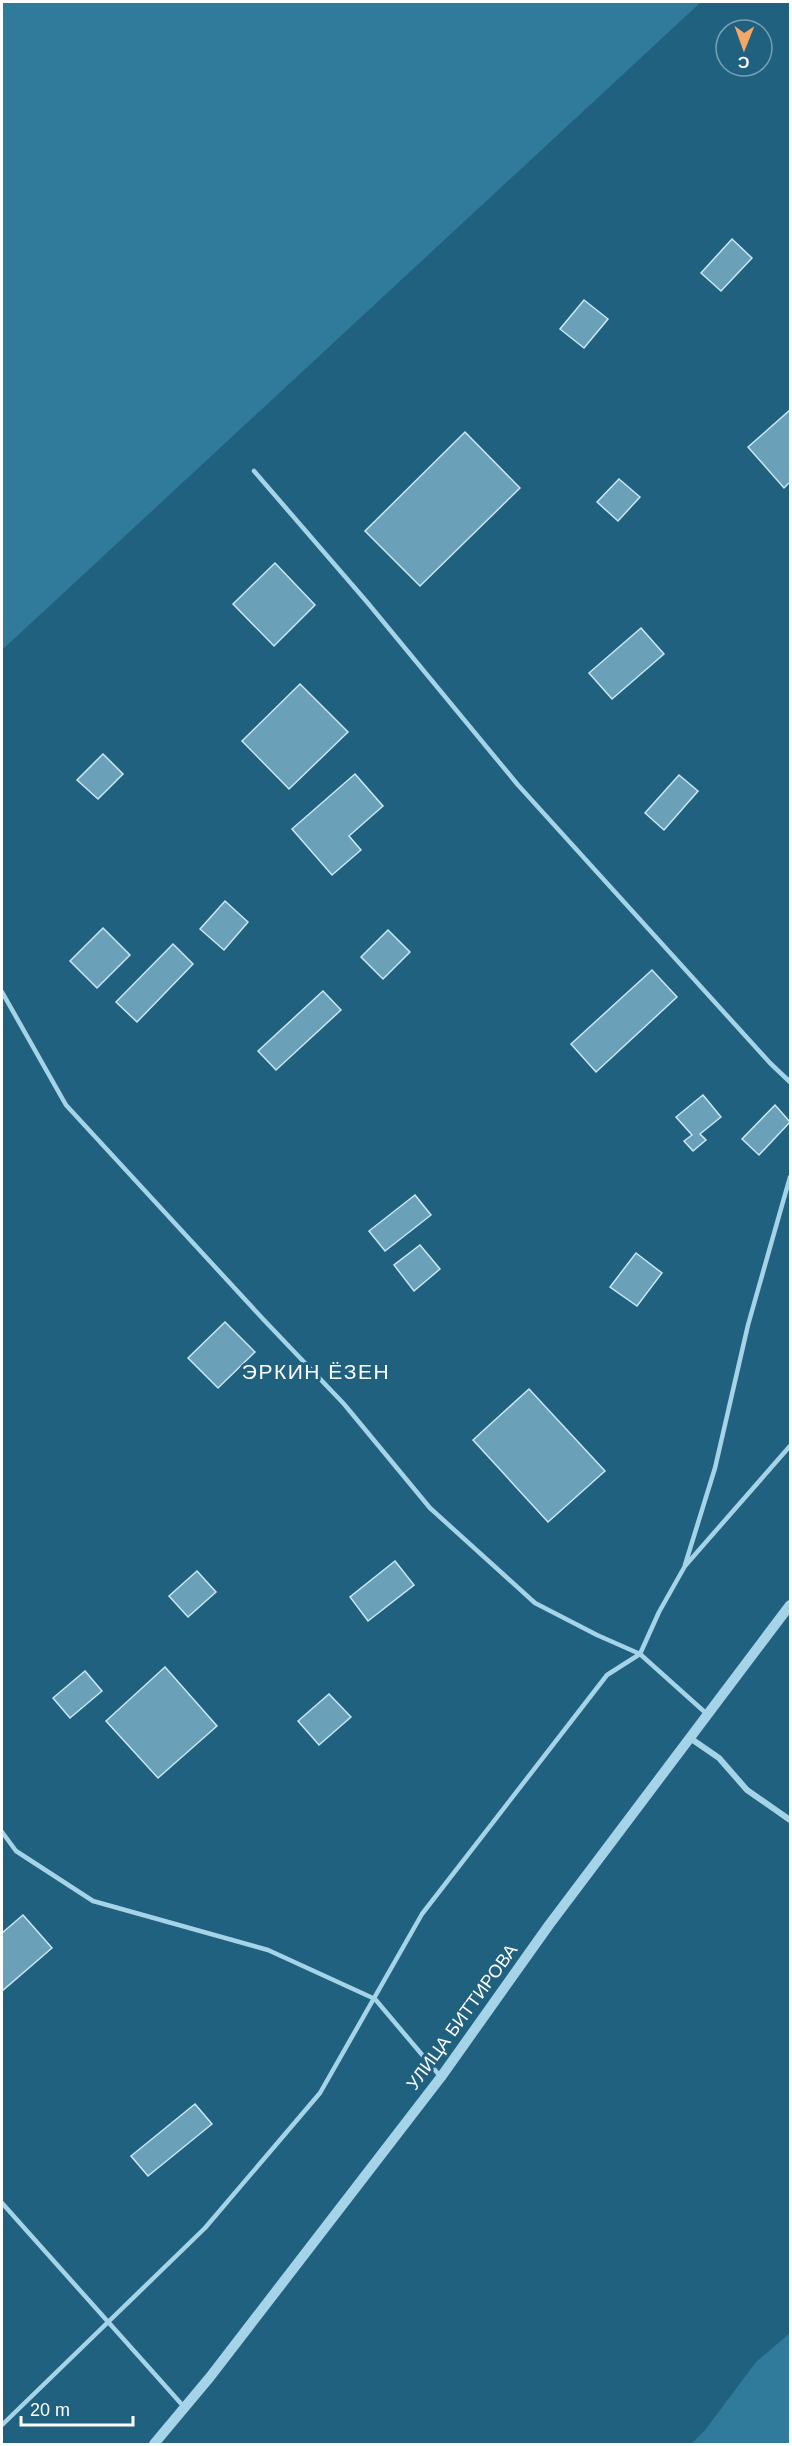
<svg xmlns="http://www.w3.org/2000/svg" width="792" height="2446" font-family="Arial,sans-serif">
<rect width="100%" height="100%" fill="#20617f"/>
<!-- green -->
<g fill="#307b9b">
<polygon points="2,2 701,2 2,650"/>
<polygon points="790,2333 790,2444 691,2444 706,2429 756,2362"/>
</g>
<!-- building -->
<g fill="#6aa0b8" stroke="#c8e8f6" stroke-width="1.5">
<polygon points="732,239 752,258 721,291 701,273"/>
<polygon points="584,300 608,319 584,348 560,329"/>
<polygon points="790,410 790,482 784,488 748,447"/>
<polygon points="465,432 520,488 420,586 365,531"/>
<polygon points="619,479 640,497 618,521 597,502"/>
<polygon points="275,563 315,605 274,646 233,604"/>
<polygon points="641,628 664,654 612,699 589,673"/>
<polygon points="300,684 348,732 289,789 242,741"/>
<polygon points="103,754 123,774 98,799 77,780"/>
<polygon points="355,774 383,806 349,836 361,850 332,875 292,829"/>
<polygon points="679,775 698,791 664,830 645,813"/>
<polygon points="225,901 248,922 224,950 200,929"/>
<polygon points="103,928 130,955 97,988 70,961"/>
<polygon points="388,930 410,952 383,979 361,957"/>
<polygon points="173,944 193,964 137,1022 116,1002"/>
<polygon points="652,970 677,997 596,1072 571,1044"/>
<polygon points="323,991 341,1010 276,1070 258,1051"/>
<polygon points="703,1095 721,1117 700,1134 706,1140 693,1151 684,1141 692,1135 676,1117"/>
<polygon points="775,1105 790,1122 759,1155 742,1139"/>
<polygon points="415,1195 431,1215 385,1251 369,1231"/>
<polygon points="420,1245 440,1269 414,1291 394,1265"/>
<polygon points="636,1253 662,1273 637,1306 610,1287"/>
<polygon points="225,1322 255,1352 218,1388 188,1358"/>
<polygon points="529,1389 605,1471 548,1522 473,1440"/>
<polygon points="395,1561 414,1585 368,1621 350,1597"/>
<polygon points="197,1571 216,1592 188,1617 169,1596"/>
<polygon points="165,1667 217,1726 158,1778 106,1721"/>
<polygon points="85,1671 102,1691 70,1718 53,1698"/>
<polygon points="329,1694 351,1717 319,1745 298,1721"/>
<polygon points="23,1915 52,1948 2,1991 2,1933"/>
<polygon points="195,2104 212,2124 148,2176 131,2156"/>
</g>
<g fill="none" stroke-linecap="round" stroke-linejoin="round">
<!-- service -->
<g stroke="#a5d3e7" stroke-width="4.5">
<polyline points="254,471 367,602 518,785 770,1063 790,1082"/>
<polyline points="2,992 66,1105 263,1319 344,1404 430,1508 535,1603 597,1635 640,1654 708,1715"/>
<polyline points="685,1565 715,1468 748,1325 790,1177"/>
<polyline points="2,1832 16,1851 93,1901 268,1950 375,1999 440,2076"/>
<polyline points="2,2203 185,2408"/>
<polyline points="2,2425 205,2228 320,2093 422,1914 607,1675 640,1654 659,1612 685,1566 790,1446"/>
</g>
<!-- minor -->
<polyline stroke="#a5d3e7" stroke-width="6" points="690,1738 719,1758 747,1790 790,1820"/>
<!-- tertiary -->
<polyline stroke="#a5d3e7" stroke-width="10" points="154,2444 210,2377 441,2077 549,1925 790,1605"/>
</g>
<g text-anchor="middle" stroke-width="6" stroke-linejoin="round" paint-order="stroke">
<!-- street labels -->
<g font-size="18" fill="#fff" stroke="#20617f">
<text transform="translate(462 2017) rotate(-54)" y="6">УЛИЦА БИТТИРОВА</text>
</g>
<!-- quarter labels -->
<g font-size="21" letter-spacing="1.5" fill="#fff" stroke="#20617f">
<text x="316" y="1379">ЭРКИН ЁЗЕН</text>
</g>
</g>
<!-- border -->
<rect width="792" height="2446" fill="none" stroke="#ffffff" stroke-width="6"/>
<!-- north arrow -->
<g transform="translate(744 48) rotate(181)"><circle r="28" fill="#20617f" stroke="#79a0b2" stroke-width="1.5"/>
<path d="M0-4.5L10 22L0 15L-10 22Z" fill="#f5a865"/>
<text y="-9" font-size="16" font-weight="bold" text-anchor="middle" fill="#ffffff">С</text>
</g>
<!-- scale -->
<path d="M21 2416v9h112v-9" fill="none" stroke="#ffffff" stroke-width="3"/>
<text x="30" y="2416" font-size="18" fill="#ffffff" stroke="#20617f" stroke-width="4.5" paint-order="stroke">20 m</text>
</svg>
